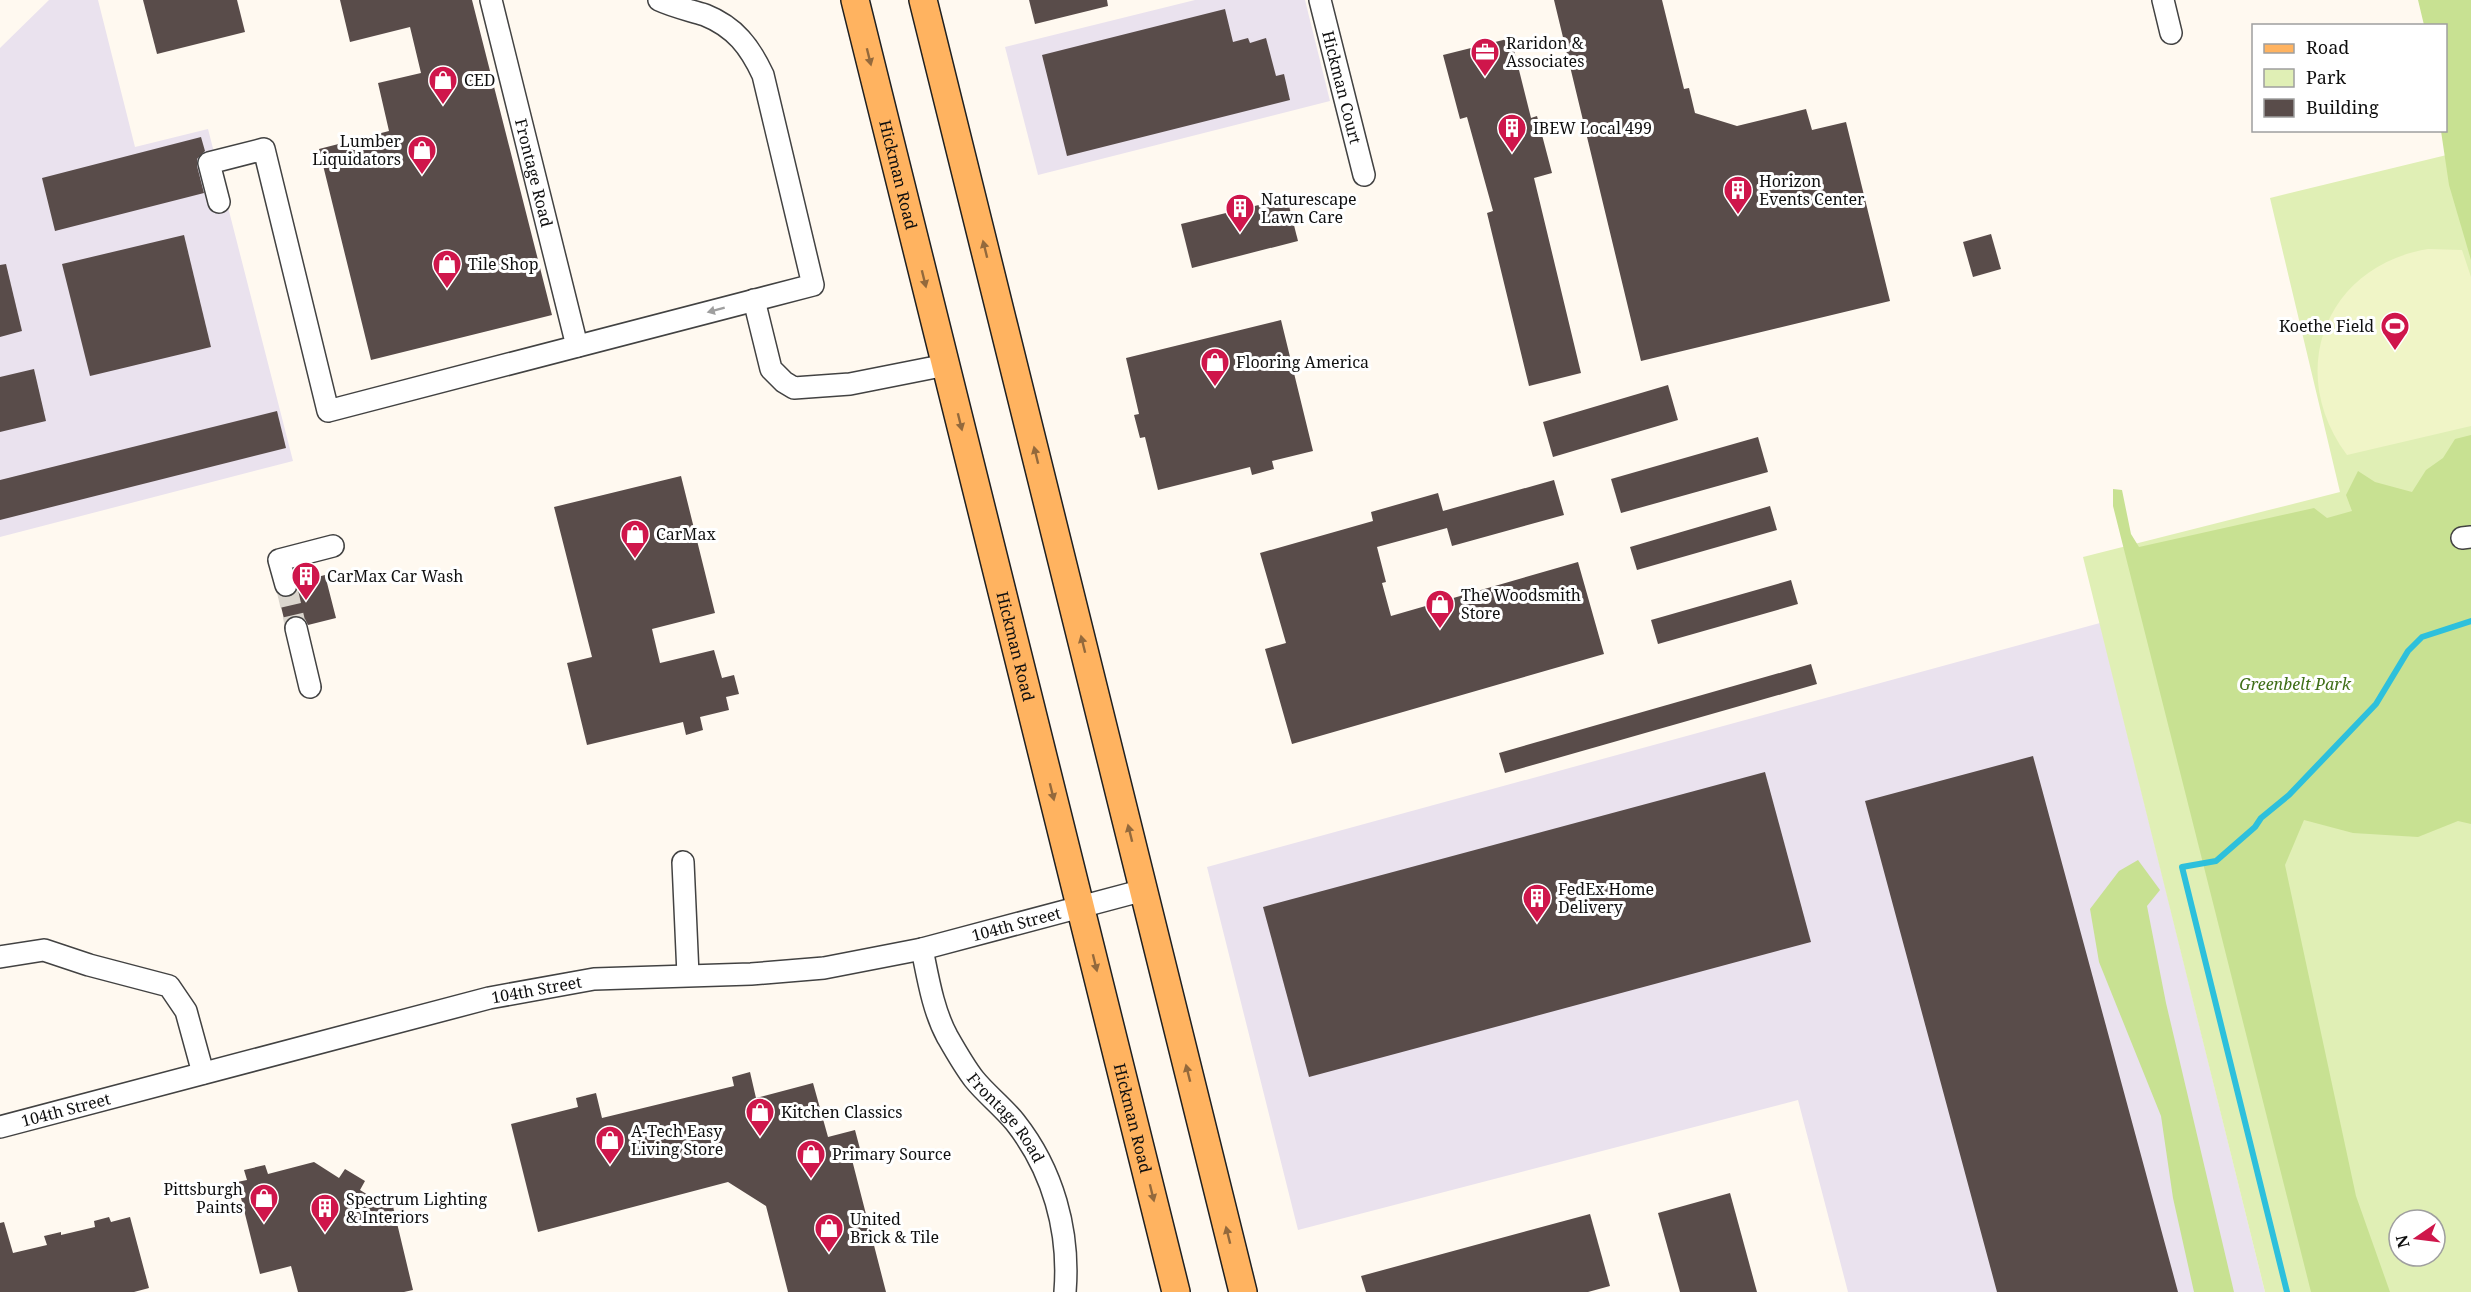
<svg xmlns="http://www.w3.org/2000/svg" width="2471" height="1292" font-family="'Noto Serif',serif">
<rect width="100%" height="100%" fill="#fff9f0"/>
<!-- industrial -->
<g fill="#eae2ee">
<polygon points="49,0 98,0 135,147 208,129 293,461 0,537 0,48"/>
<polygon points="1195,0 1305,0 1330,101 1038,175 1005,47"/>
<polygon points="2100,623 2265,1292 1848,1292 1798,1100 1298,1230 1207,867"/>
</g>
<!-- green -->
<path fill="#e0efb5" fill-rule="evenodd" d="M2471,0V1292H2265L2083,557L2340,492L2270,198L2459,152L2446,26ZM2399,1220H2435V1256H2399Z"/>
<!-- forest -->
<g fill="#c8e192">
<polygon points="2418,0 2471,0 2471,260 2449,185 2441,131 2446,130 2446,26 2424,25"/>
<polygon points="2471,435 2471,824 2458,821 2418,837 2353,833 2304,820 2285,865 2356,1196 2390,1292 2311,1292 2113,506 2113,489 2122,490 2131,534 2139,547 2314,508 2327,518 2352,511 2346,495 2358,471 2375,482 2412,492 2426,470 2443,458 2455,439"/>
<polygon points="2138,860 2160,890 2147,906 2166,1003 2234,1292 2194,1292 2173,1198 2161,1116 2099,962 2090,909 2119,871"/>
</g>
<!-- pitch -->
<path fill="#f0f5c7" d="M2428,249L2462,250L2471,277V426L2347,455C2285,372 2325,266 2428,249Z"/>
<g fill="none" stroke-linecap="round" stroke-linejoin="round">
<!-- stream -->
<polyline stroke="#2dc0dc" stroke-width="6" points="2287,1292 2182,867 2216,861 2255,827 2261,818 2289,795 2376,704 2408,651 2422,637 2471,621"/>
</g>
<!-- building -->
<g fill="#594c4a">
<polygon points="143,0 237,0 245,32 157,54"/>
<polygon points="340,0 472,0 552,315 371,360 319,149 389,131 378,83 421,73 410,27 350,42"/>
<polygon points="1029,0 1107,0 1108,6 1035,24"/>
<polygon points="1554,0 1662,0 1684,89 1689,88 1695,113 1737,126 1806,109 1812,130 1846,122 1890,301 1641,361"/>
<polygon points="1225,9 1233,42 1248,38 1250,43 1266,38 1276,76 1284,74 1290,100 1067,156 1042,55"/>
<polygon points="1511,38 1531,118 1537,116 1552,173 1534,178 1581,373 1529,386 1487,213 1493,211 1467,117 1460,119 1443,55"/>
<polygon points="201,137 205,151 197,159 197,166 204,193 55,231 42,178"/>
<polygon points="1287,198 1298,241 1192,268 1181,224"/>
<polygon points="1991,234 2001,269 1973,277 1963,242"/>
<polygon points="184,235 211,347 90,376 62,264"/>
<polygon points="6,264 22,331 0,337 0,265"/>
<polygon points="1281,320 1313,451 1272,461 1274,469 1252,475 1250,467 1158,490 1145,437 1140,438 1134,415 1139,414 1126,358"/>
<polygon points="34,369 46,421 0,432 0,377"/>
<polygon points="1668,385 1678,420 1553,457 1543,422"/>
<polygon points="277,411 286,448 0,520 0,480"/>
<polygon points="1758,437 1768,472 1621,513 1611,479"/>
<polygon points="681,476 715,613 652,629 660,663 714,650 722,678 734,675 739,694 726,697 729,710 700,717 703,730 686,735 683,722 587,745 567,663 592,657 554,507"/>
<polygon points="1554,480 1564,515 1452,546 1447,528 1377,547 1386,582 1382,583 1391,616 1578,562 1604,654 1292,744 1265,649 1286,643 1260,553 1373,521 1371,512 1438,493 1443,511"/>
<polygon points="1770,506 1777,530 1637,570 1630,547"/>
<polygon points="325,575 336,618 308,625 305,619 294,616 285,623 278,594 290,597 298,589 298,582"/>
<polygon points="1791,580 1798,604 1658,644 1651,620"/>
<polygon points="1811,664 1817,684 1505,773 1499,753"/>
<polygon points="2033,756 2063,867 2178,1292 1997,1292 1865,801"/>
<polygon points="1765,772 1811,942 1309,1077 1263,907"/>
<polygon points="750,1072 756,1098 813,1083 828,1137 855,1130 860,1149 850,1152 886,1292 788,1292 766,1206 728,1182 538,1232 511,1124 578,1107 576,1098 596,1093 602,1118 734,1086 732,1077"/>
<polygon points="314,1162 339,1178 345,1169 365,1181 360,1190 378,1201 391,1198 413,1290 404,1292 298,1292 291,1266 260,1274 237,1182 247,1180 244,1170 265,1165 268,1174"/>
<polygon points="1730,1193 1757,1292 1680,1292 1658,1213"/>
<polygon points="1590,1214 1610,1286 1588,1292 1366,1292 1361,1276"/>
<polygon points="109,1217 111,1222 130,1217 149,1288 134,1292 0,1292 0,1223 4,1222 13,1253 47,1245 44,1236 61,1232 61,1235 95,1227 94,1221"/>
</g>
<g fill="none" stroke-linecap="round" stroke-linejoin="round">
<!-- minor-tunnel -->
<polyline stroke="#dbd6ce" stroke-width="21" stroke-dasharray="21 10" stroke-linecap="butt" points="286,585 296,628"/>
<!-- minor casing -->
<g stroke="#424242" stroke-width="24">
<g id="minor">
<path id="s1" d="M491,0L577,346"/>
<path id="s2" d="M1320,0L1364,175"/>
<polyline points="2163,0 2171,33"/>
<path d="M219,202L209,163L264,149L328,411L813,285L763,75C750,47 735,27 705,15C689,10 674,7 659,0"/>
<polyline points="754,300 771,369 784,382 794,388 850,384 946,365"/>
<polyline points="2462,538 2471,537"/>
<polyline points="286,585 279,560 333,546"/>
<polyline points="296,628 310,687"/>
<polyline points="683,862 688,975"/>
<path id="s3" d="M922,949C928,978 933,1010 947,1036C955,1050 964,1066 974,1079C986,1094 1002,1106 1015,1122C1053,1170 1070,1231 1065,1292"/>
<polyline points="0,957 44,950 89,965 169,986 186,1011 203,1073"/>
<path id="s4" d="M0,1127L489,998L594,979L751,974L824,968L922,949L1144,890"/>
</g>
</g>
<!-- major casing -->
<g stroke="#202020" stroke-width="30">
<g id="major">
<path id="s5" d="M855,0L1176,1292"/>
<polyline points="923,0 1243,1292"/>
</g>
</g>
<!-- minor -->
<use href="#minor" stroke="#fff" stroke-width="21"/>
<!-- major -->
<use href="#major" stroke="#ffb360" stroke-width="27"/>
</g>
<!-- one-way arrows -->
<defs><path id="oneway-solid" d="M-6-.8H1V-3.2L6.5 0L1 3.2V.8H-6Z" transform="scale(1.5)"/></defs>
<g fill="#93693c">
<use href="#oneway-solid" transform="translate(869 57) rotate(76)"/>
<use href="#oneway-solid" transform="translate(985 249) rotate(-104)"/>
<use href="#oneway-solid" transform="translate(924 279) rotate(76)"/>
<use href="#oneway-solid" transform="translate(960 422) rotate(76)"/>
<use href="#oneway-solid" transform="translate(1036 455) rotate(-104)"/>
<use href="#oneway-solid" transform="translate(1083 644) rotate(-104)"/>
<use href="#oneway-solid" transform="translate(1052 792) rotate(76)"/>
<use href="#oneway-solid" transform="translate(1130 833) rotate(-104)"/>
<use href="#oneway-solid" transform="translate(1095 963) rotate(76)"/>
<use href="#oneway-solid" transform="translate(1188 1073) rotate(-104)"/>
<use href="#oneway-solid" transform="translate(1152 1193) rotate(76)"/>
<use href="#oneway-solid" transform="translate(1228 1235) rotate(-104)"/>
</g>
<use fill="#9f9f9f" href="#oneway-solid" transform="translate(716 310) rotate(165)"/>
<!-- icons -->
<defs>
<g id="office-pin" transform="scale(1.5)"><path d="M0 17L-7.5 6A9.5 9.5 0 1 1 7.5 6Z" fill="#cf164b" stroke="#fff"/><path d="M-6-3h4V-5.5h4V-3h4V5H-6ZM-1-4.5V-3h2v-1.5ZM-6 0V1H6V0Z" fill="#fff"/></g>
<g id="shop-pin" transform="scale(1.5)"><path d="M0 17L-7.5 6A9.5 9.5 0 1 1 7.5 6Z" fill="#cf164b" stroke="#fff"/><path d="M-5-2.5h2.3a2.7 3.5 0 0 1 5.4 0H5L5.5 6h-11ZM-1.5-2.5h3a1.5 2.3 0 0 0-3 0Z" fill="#fff"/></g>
<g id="building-pin" transform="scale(1.5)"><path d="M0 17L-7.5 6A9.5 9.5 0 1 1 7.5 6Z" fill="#cf164b" stroke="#fff"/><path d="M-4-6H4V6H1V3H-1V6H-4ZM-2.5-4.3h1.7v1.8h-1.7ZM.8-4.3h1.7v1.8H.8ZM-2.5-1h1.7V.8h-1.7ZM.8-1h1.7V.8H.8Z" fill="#fff"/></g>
<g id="stadium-pin" transform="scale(1.5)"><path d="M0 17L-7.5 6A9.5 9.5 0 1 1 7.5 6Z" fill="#cf164b" stroke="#fff"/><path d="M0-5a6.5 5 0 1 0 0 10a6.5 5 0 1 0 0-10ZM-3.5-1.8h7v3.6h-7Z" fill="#fff"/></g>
</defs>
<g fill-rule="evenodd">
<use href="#office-pin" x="1485" y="52"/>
<use href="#shop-pin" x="443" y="80"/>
<use href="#building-pin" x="1512" y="128"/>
<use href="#shop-pin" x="422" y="150"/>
<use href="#building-pin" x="1738" y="190"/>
<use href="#building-pin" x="1240" y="208"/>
<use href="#shop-pin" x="447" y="264"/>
<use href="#stadium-pin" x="2395" y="326"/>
<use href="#shop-pin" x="1215" y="362"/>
<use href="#shop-pin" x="635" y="534"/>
<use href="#building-pin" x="306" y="576"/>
<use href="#shop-pin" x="1440" y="604"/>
<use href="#building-pin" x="1537" y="898"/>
<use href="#shop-pin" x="760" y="1112"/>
<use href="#shop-pin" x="610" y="1140"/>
<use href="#shop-pin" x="811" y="1154"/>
<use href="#shop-pin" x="264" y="1198"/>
<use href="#building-pin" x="325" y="1208"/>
<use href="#shop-pin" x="829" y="1228"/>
</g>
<g text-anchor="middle" stroke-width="6" stroke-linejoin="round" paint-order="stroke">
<!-- poi labels -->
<g font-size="16" fill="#0f0f0f" stroke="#fff" text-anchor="start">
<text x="1506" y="49">Raridon &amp;<tspan x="1506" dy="18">Associates</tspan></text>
<text x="464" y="86">CED</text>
<text x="1533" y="134">IBEW Local 499</text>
<text x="401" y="147" text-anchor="end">Lumber<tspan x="401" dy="18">Liquidators</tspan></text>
<text x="1759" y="187">Horizon<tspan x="1759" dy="18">Events Center</tspan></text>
<text x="1261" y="205">Naturescape<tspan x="1261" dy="18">Lawn Care</tspan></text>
<text x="468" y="270">Tile Shop</text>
<text x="2374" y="332" text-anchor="end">Koethe Field</text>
<text x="1236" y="368">Flooring America</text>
<text x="656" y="540">CarMax</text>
<text x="327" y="582">CarMax Car Wash</text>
<text x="1461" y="601">The Woodsmith<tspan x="1461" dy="18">Store</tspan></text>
<text x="1558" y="895">FedEx Home<tspan x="1558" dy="18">Delivery</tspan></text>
<text x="781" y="1118">Kitchen Classics</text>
<text x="631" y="1137">A-Tech Easy<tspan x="631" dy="18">Living Store</tspan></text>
<text x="832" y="1160">Primary Source</text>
<text x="243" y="1195" text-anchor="end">Pittsburgh<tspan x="243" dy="18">Paints</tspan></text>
<text x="346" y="1205">Spectrum Lighting<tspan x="346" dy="18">&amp; Interiors</tspan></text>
<text x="850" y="1225">United<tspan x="850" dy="18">Brick &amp; Tile</tspan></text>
</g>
<!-- street labels -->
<g font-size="16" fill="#0f0f0f" stroke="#fff">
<text dy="6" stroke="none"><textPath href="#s2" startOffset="90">Hickman Court</textPath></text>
<text dy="6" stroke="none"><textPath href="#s1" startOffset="178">Frontage Road</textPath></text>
<text dy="6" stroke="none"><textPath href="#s5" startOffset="180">Hickman Road</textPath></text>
<text dy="6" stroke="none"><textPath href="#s5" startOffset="666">Hickman Road</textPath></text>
<text dy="6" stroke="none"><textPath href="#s4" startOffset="1040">104th Street</textPath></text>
<text dy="6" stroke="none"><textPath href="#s4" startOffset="554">104th Street</textPath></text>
<text dy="6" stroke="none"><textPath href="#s4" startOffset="68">104th Street</textPath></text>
<text dy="6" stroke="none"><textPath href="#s3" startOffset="192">Frontage Road</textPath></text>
<text dy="6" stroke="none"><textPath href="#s5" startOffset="1152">Hickman Road</textPath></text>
</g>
<!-- park labels -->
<g font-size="16" font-style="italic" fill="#3e6e17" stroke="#fff">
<text x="2295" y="690">Greenbelt Park</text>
</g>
</g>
<!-- legend -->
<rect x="2252" y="24" width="195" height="108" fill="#ffffff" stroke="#9f9f9f" stroke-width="1.5"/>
<rect x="2264" y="44" width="30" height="9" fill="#ffb360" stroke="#9f9f9f" stroke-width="1.5"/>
<text x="2306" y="54" font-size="18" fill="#0f0f0f">Road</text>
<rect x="2264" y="69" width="30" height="18" fill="#e0efb5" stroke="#9f9f9f" stroke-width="1.5"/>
<text x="2306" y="84" font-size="18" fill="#0f0f0f">Park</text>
<rect x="2264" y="99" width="30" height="18" fill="#594c4a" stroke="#9f9f9f" stroke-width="1.5"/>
<text x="2306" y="114" font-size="18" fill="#0f0f0f">Building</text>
<!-- north arrow -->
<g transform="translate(2417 1238) rotate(256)"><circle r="28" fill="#ffffff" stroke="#9f9f9f" stroke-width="1.5"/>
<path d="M0-4.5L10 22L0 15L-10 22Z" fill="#cf164b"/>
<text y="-9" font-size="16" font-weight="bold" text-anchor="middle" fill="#0f0f0f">N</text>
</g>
</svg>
